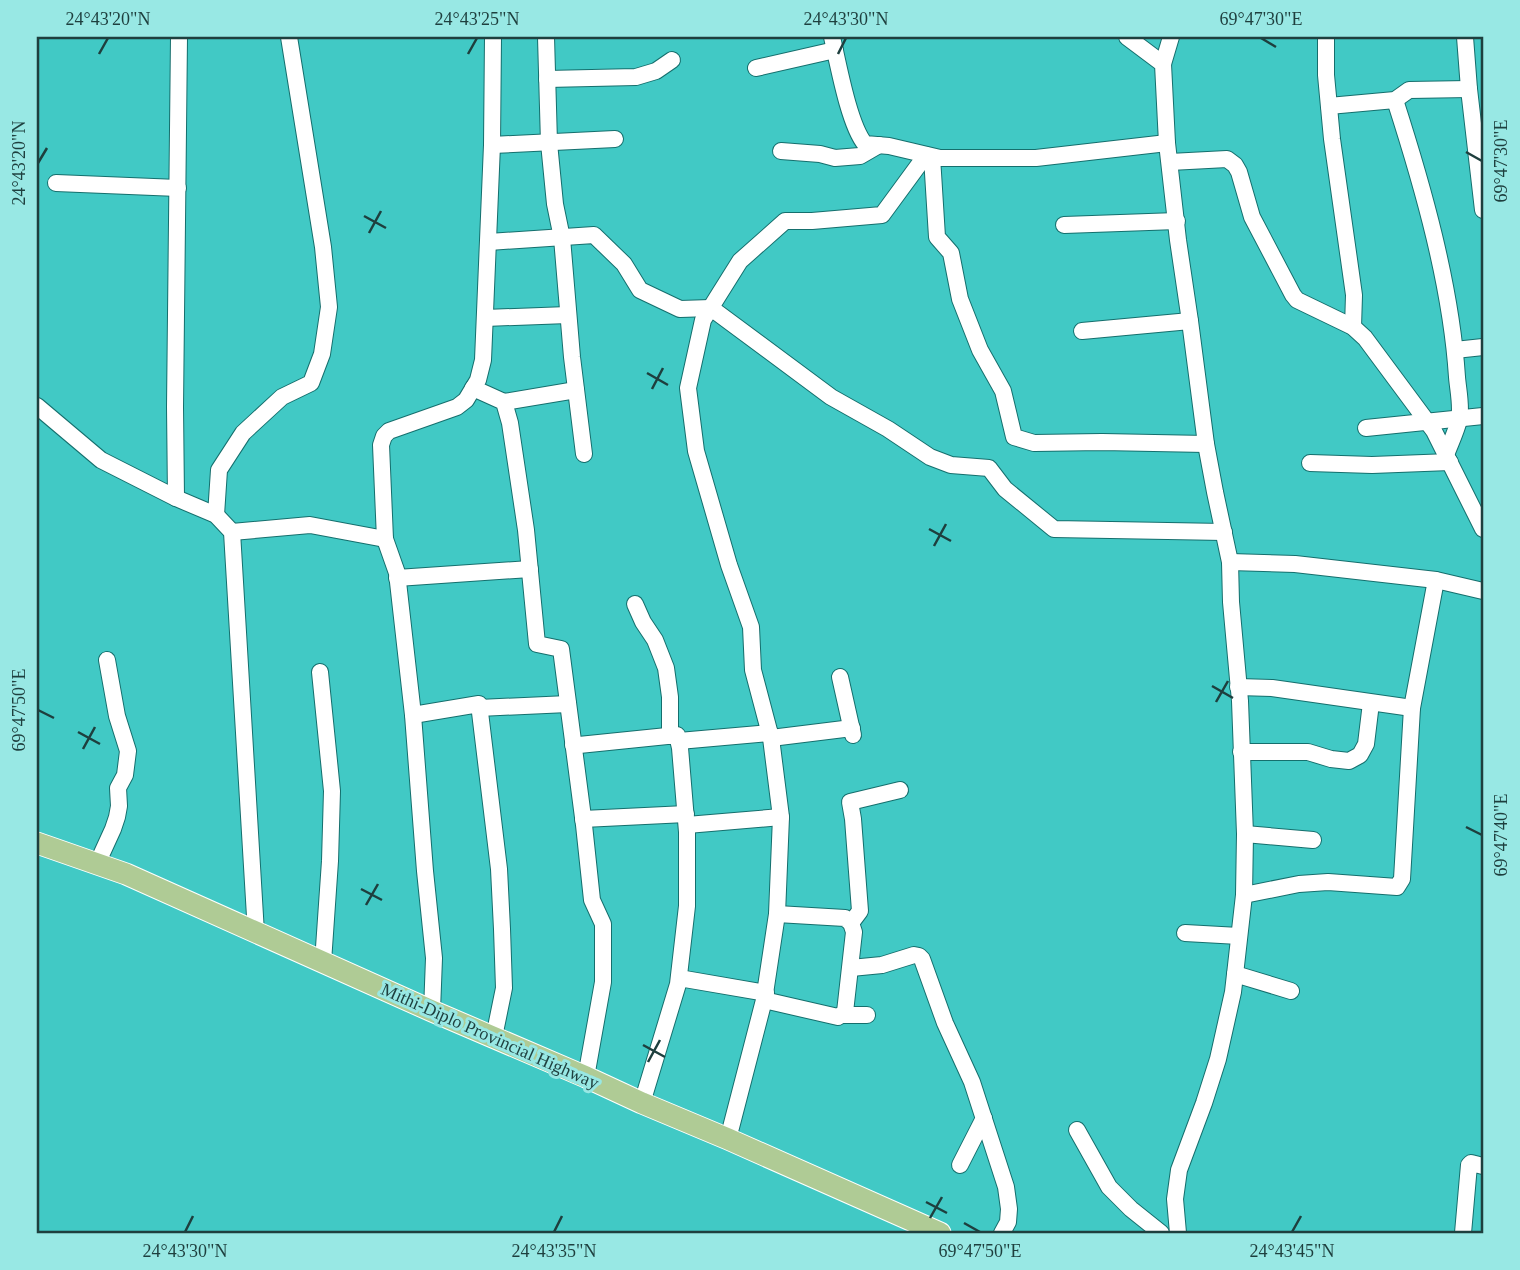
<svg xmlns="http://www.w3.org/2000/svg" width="1520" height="1270" font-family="Georgia,serif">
<rect width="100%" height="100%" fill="#98e8e4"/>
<!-- green -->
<rect fill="#41c9c5" x="37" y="37" width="1446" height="1196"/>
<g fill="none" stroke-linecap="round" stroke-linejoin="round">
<!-- minor casing -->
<g stroke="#156f6d" stroke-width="18">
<g id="minor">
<polyline points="546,37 549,143 555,204 562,238 572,357 584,454"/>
<path d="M832,37C838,63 849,125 865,144L889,146L940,158H1036L1167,143"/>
<polyline points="1127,37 1163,64 1167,143 1178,240 1190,321 1206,444 1215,492 1230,562 1231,602 1240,701 1245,834 1244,895 1233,992 1218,1059 1204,1103 1179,1170 1175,1199 1178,1233"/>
<polyline points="1326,37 1326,75 1332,139 1354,295 1353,327"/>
<polyline points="1465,37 1469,89 1483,210"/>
<polyline points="1163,64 1171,37"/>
<polyline points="756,68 835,50"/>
<polyline points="547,79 636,77 656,71 672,60"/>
<path d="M1395,100C1423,187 1451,285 1457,377C1458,390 1462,407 1459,420C1456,432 1450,444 1446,455"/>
<polyline points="1329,106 1395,100 1409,90 1469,89"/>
<polyline points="492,145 615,139"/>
<polyline points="781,151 820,154 835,158 860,156 879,145"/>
<polyline points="932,157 937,237 951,253 960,299 980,350 1003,391 1014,437 1034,443 1102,442 1206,444"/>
<polyline points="1170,162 1227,159 1235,165 1239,172 1252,217 1293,295 1297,300 1353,327 1365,338 1434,431 1483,529"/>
<polyline points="56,183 178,188"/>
<polyline points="1064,225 1177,221"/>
<polyline points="489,242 594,235 624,264 640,290 680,309 711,308 831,397 888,429 930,457 951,465 989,468 1005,489 1054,529 1224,532"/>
<polyline points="485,318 568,315"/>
<polyline points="1082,331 1190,321"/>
<polyline points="1455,350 1483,347"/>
<polyline points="473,388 504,402 510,423 526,530 537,644 561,649 584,825 592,900 603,924 603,982 586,1077"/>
<polyline points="504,402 576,390"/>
<polyline points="37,406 101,460 176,498 216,515 232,532 256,933"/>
<polyline points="1366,428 1483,416"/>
<polyline points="1310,463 1372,465 1450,462"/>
<polyline points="176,498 175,407 179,37"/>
<polyline points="216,515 219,470 243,433 282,397 311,383 322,354 329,307 323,247 289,37"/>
<polyline points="232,532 310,525 385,539"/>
<polyline points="1230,562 1295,564 1436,580 1483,591"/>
<polyline points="397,578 530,569"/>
<polyline points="635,604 643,622 655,640 666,668 670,697 670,736"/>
<polyline points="320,672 332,791 330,861 323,962"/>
<polyline points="840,677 853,735"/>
<polyline points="1238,687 1272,688 1412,708"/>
<polyline points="479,708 568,704"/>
<polyline points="413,715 479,704 499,869 502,929 504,988 494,1037"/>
<polyline points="771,738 852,728"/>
<polyline points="679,741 770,733"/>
<polyline points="573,745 579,745 677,735 680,748 687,832 687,906 678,984 642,1103"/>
<polyline points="1241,752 1308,752 1331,759 1349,761 1360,755 1366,744 1371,703"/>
<polyline points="583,819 686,814"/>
<polyline points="687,825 781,817"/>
<polyline points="1245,834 1313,840"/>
<polyline points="97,864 113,829 117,817 119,806 118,788 125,775 128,751 117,716 107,660"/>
<polyline points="1244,895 1299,884 1328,882 1397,887 1402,879 1412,708 1436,580"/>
<polyline points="851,923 860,911 853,819 850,802 900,790"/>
<polyline points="1185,933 1239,936"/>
<polyline points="851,968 882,965 914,955 919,956 922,959 945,1023 972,1082 1006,1187 1009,1209 1008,1222 1002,1233"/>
<polyline points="1235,974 1291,991"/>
<polyline points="679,978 766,993"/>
<polyline points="764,1000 838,1017 845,1012 854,932 851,923 845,918 777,914"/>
<polyline points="432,1011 434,958 425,871 413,715 397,573 385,539 381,445 384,436 389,431 457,407 466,400 478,380 483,360 492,145 493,37"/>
<polyline points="842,1015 867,1015"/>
<polyline points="1077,1130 1109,1187 1131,1209 1161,1233"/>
<polyline points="728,1139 764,1000 777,914 781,817 771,738 753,670 751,627 729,565 696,451 688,388 703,320 740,261 785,221 812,221 882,215 926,155"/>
<polyline points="960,1165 984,1118"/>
<polyline points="1463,1233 1469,1165 1471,1163 1483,1166"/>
</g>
</g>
<!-- major casing -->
<g stroke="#fff" stroke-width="23">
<polyline id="major" points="37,843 126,874 432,1011 586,1077 642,1103 728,1139 940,1233"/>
</g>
<!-- minor -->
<use href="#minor" stroke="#fff" stroke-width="16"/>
<!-- major -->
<use href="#major" stroke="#afcb95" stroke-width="21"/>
</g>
<!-- ticks -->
<path fill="none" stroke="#1e3f3e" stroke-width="2.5" d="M1261,38L1276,47M99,54L108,38M468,54L477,38M838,54L846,38M1466,152L1482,161M38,163L47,148M364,216L386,228M369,233L381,211M647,373L668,385M652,389L663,368M929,529L951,541M934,546L946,524M1212,686L1233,698M1216,702L1228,681M38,710L54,718M78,732L100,744M83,749L95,727M1466,827L1482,835M361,889L382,900M366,905L378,884M643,1045L665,1057M648,1062L660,1040M926,1202L947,1213M930,1218L942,1197M964,1223L980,1232M185,1232L193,1216M554,1232L562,1216M1292,1232L1301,1216"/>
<g text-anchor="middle" stroke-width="6" stroke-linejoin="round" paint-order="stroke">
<!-- street labels -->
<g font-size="18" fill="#1e3f3e" stroke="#98e8e4">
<text transform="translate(490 1036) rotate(24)" y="6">Mithi-Diplo Provincial Highway</text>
</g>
</g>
<!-- border -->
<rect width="1520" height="1270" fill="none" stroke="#98e8e4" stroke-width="77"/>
<rect x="38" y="38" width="1444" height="1194" fill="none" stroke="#1e3f3e" stroke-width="2.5"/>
<g font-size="18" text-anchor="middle" fill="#1e3f3e">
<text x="108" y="25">24°43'20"N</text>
<text x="477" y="25">24°43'25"N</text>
<text x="846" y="25">24°43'30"N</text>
<text x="1261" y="25">69°47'30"E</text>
<text transform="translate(1501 161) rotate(-90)" y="6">69°47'30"E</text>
<text transform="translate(19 163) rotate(-90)" y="6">24°43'20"N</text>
<text transform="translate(19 710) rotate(-90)" y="6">69°47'50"E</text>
<text transform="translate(1501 835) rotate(-90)" y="6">69°47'40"E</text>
<text x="185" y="1257">24°43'30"N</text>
<text x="554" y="1257">24°43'35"N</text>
<text x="980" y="1257">69°47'50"E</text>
<text x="1292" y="1257">24°43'45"N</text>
</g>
</svg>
